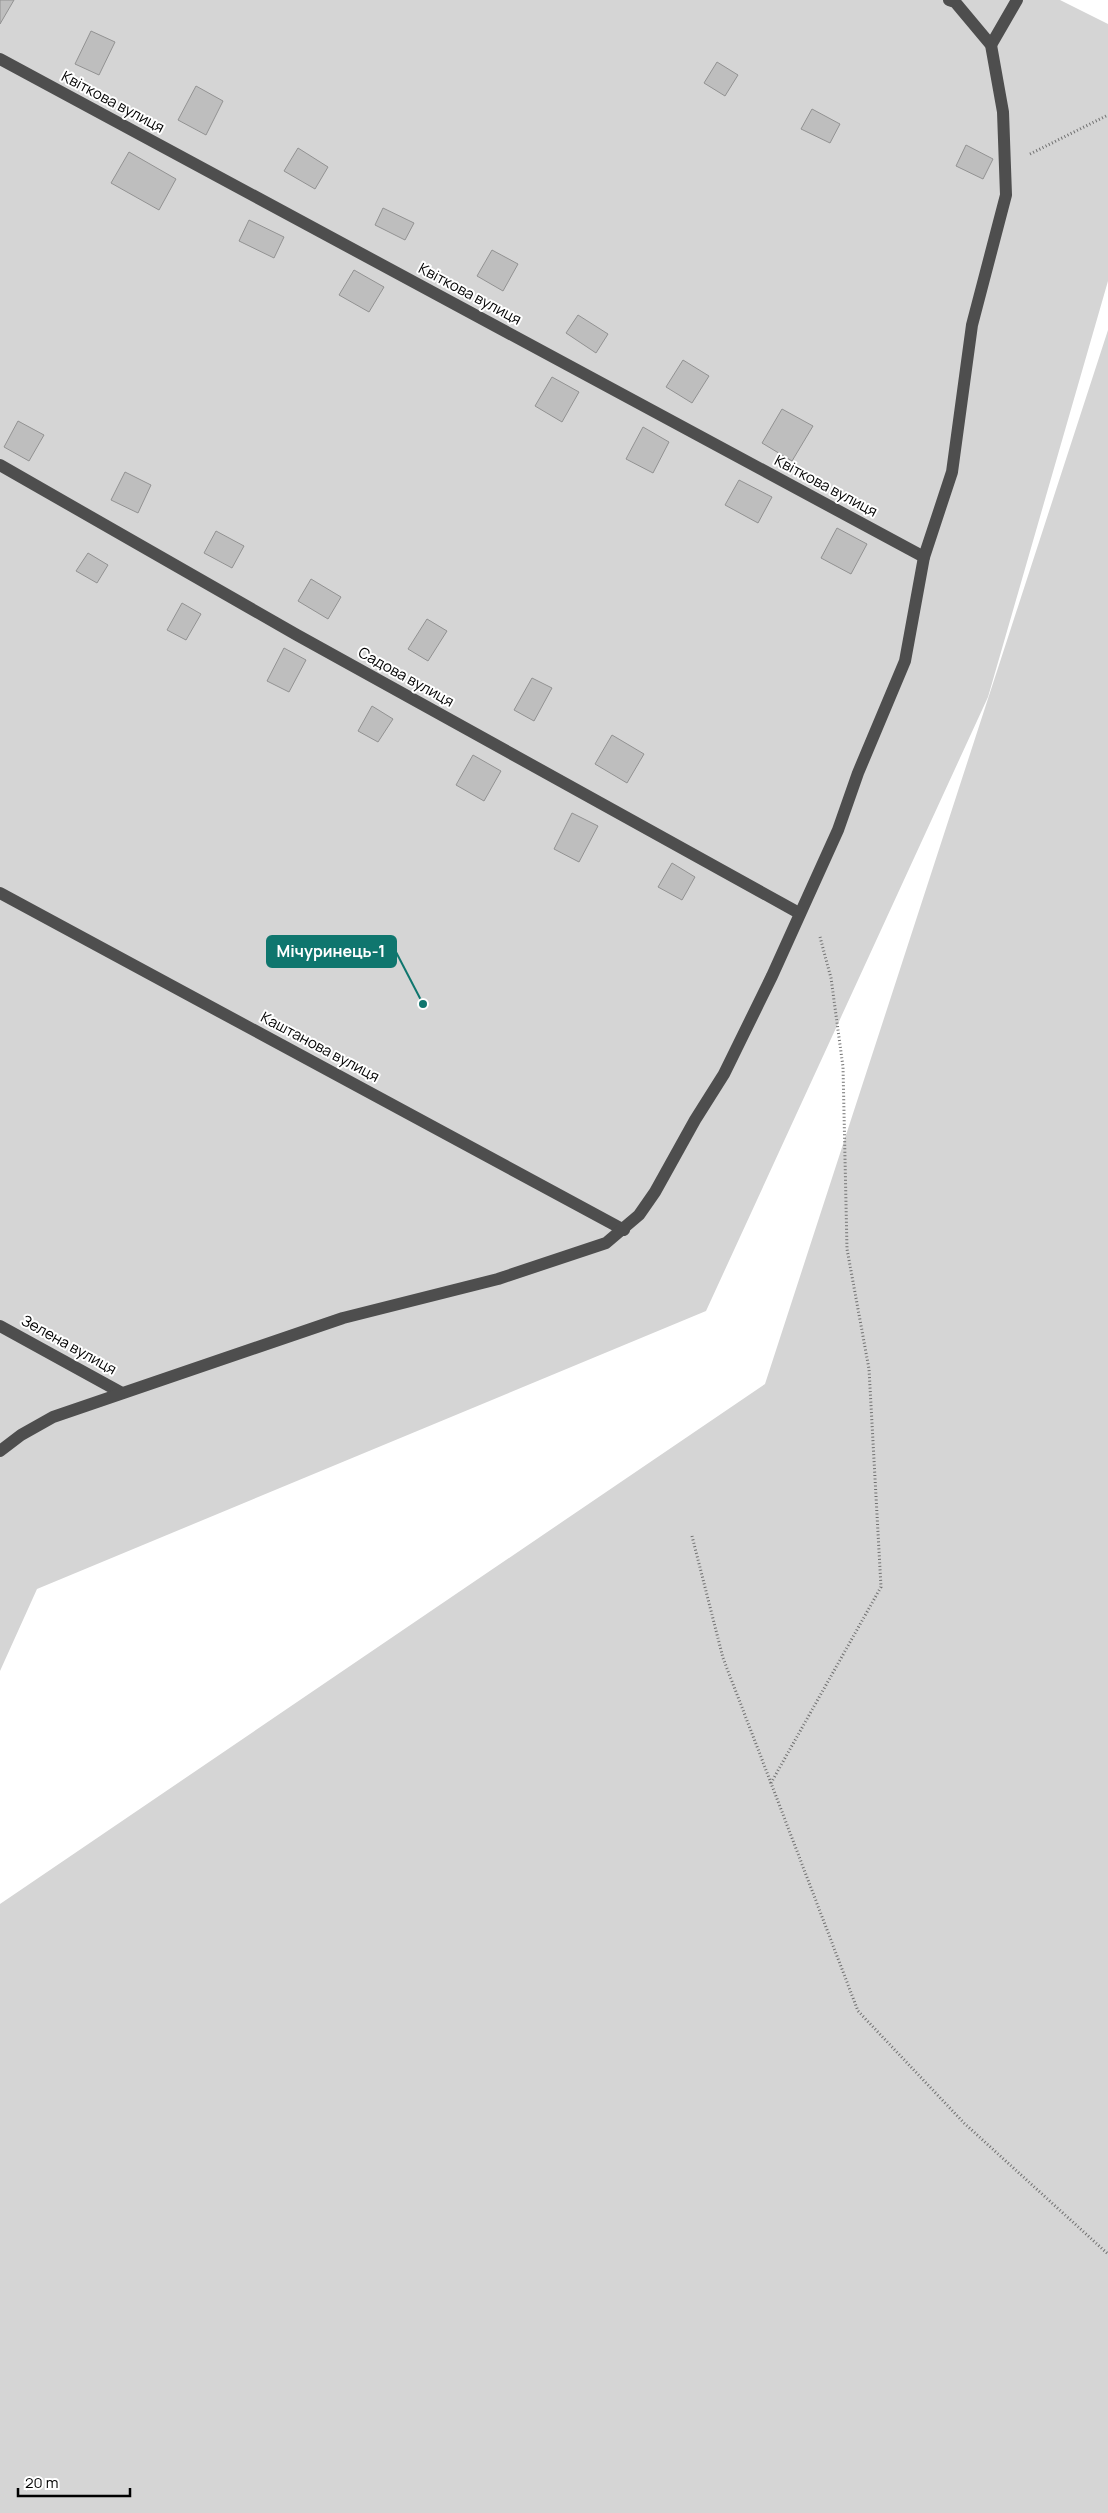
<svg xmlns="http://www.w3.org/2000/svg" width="1108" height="2513" font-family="Manrope,sans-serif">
<rect width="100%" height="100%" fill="#fff"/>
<!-- green -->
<g fill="#d5d5d5">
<polygon points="0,0 1060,0 1108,24 1108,281 988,697 706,1311 37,1589 0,1671"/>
<polygon points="1108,330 1108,2513 0,2513 0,1904 765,1384"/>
</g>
<!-- building -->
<g fill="#bebebe" stroke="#929292">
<polygon points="0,0 14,0 0,24"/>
<polygon points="91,31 115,42 99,75 75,64"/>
<polygon points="717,62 738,75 725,96 704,83"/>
<polygon points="196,86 223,101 206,135 178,120"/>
<polygon points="812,109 840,124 830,143 801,129"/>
<polygon points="966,145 993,159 983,179 956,166"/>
<polygon points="298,148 328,167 315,189 284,171"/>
<polygon points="129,152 176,179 159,210 111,183"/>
<polygon points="383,208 414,223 405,240 375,225"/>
<polygon points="249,220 284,237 274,258 239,241"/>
<polygon points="492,250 518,264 503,291 477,276"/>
<polygon points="354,270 384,287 369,312 339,295"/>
<polygon points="578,315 608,334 596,353 566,333"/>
<polygon points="683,360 709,376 692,403 666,387"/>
<polygon points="552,377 579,392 562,422 535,406"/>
<polygon points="782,409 813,426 792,461 762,443"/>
<polygon points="18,421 44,435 29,461 4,447"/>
<polygon points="643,427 669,442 653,473 626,459"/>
<polygon points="125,472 151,485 138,513 111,500"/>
<polygon points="739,480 772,497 758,523 725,505"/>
<polygon points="837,528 867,544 851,574 821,558"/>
<polygon points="216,531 244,546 232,568 204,553"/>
<polygon points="88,553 108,565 97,583 76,571"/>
<polygon points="311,579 341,597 328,619 298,601"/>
<polygon points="182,603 201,614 186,640 167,630"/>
<polygon points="427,619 447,631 428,661 408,649"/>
<polygon points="284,648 306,660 289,692 267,681"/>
<polygon points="532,678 552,688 534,721 514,710"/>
<polygon points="372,706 393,719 378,742 358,731"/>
<polygon points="612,735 644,754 627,783 595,764"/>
<polygon points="473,755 501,771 484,801 456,785"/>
<polygon points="572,813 598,826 579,862 554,849"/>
<polygon points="672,863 695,877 682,900 658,887"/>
</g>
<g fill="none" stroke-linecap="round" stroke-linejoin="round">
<!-- path -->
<g stroke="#707070" stroke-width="3" stroke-dasharray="1 2.5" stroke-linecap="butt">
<polyline points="1030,154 1108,115"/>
<polyline points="820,937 831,978 843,1067 847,1249 869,1369 881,1587 771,1783 858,2011 964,2123 1108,2254"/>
<polyline points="692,1536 723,1658 771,1783"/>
</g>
<!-- minor -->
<g stroke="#4e4e4e" stroke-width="12">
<polyline points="991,45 1017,0"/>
<polyline points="0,59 924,557"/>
<polyline points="0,465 297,635 799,913"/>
<polyline points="0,893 624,1230"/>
<polyline points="0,1326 122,1393"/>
<polyline points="0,1451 21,1435 53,1417 343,1318 498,1279 606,1243 639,1215 655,1192 695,1120 724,1074 772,976 838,830 858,773 905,661 924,557 952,472 972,325 1006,195 1003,112 991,45 955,2 949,0"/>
</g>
</g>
<g text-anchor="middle" stroke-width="4" stroke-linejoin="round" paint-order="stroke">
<!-- street labels -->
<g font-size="15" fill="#000" stroke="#fff">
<text transform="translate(113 102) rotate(28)" y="5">Квіткова вулиця</text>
<text transform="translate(470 294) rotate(28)" y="5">Квіткова вулиця</text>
<text transform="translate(826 486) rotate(28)" y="5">Квіткова вулиця</text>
<text transform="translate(406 677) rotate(29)" y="5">Садова вулиця</text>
<text transform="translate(320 1047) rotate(28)" y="5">Каштанова вулиця</text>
<text transform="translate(69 1345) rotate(29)" y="5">Зелена вулиця</text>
</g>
</g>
<!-- callouts -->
<path fill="none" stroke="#0f766e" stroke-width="2" d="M423 1004L396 952"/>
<circle fill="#0f766e" stroke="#fff" stroke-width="2" cx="423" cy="1004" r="5"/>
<rect fill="#0f766e" stroke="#0f766e" stroke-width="2" x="267" y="936" width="129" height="31" rx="5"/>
<g font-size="16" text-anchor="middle" font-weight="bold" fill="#fff">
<text x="331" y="957">Мічуринець-1</text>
</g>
<!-- scale -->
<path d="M18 2488v8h112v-8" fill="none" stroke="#000000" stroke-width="2.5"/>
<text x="25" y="2488" font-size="15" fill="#000000" stroke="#ffffff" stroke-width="4" paint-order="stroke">20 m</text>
</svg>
